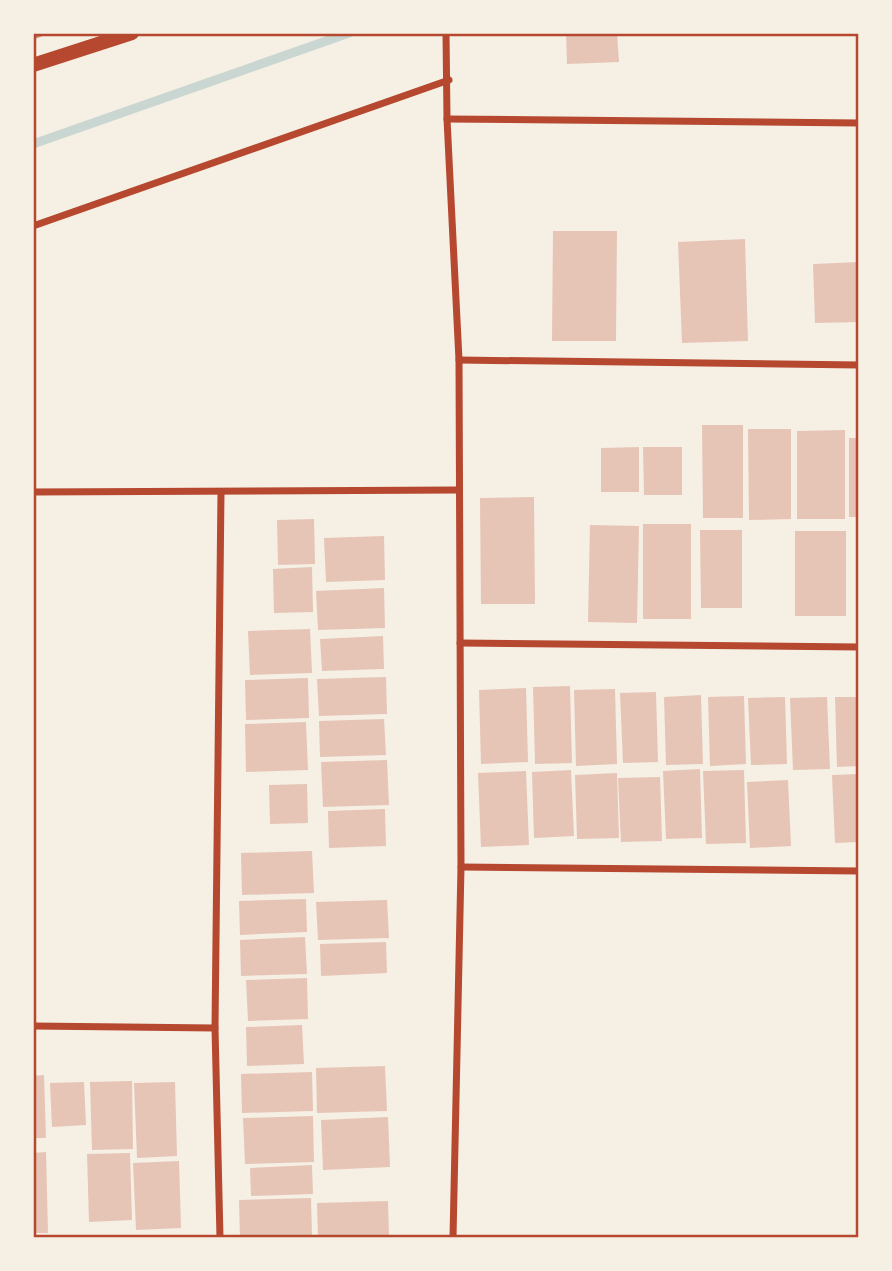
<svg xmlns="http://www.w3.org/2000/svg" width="892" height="1271" font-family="'Titillium Web',sans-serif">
<rect width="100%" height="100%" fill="#f6efe4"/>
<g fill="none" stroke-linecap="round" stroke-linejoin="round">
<!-- stream -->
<polyline stroke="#c9d6d2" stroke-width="9" points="33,144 349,33"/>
</g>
<!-- building -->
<g fill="#e6c5b7">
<polygon points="566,33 617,33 619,62 567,64"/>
<polygon points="553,231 617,231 616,341 552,341"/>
<polygon points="745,239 748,341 682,343 678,242"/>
<polygon points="859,262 859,322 815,323 813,264"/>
<polygon points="702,425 743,425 743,518 703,518"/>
<polygon points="748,429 791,429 791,519 749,520"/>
<polygon points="845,430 845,519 797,519 797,431"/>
<rect x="849" y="438" width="10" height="79"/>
<polygon points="639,447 639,492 601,492 601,448"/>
<polygon points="643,447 682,447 682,495 644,495"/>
<polygon points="534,497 535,604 481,604 480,498"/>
<polygon points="314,519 315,564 278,565 277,520"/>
<rect x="643" y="524" width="48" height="95"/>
<polygon points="590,525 639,526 637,623 588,622"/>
<polygon points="700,530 742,530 742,608 701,608"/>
<rect x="795" y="531" width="51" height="85"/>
<polygon points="384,536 385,580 326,582 324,538"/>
<polygon points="312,567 313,612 274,613 273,569"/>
<polygon points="384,588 385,628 318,630 316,591"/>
<polygon points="310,629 312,673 250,675 248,631"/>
<polygon points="383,636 384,669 322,671 320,639"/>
<polygon points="386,677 387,714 319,716 317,679"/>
<polygon points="308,678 309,718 246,720 245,680"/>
<polygon points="570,686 572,763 535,764 533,687"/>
<polygon points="526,688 528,762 481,764 479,690"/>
<polygon points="615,689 617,764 576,766 574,690"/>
<polygon points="656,692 658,762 623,763 620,693"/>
<polygon points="701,695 703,764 666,765 664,697"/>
<polygon points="744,696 746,764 710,766 708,697"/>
<polygon points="785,697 787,764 751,765 748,698"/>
<polygon points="827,697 830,769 793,770 790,698"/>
<polygon points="835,697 859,697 859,766 837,767"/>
<polygon points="384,719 386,755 320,757 319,721"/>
<polygon points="306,722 308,770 246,772 245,724"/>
<polygon points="387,760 389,805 323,807 321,762"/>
<polygon points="700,769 702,838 666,839 663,771"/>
<polygon points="571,770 574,836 534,838 532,772"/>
<polygon points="744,770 746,843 706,844 703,771"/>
<polygon points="526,771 529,845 481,847 478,773"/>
<polygon points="617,773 619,838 577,839 575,775"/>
<polygon points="859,774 859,842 835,843 832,775"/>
<polygon points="660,777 662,841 621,842 618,778"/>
<polygon points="788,780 791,846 750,848 747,782"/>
<polygon points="307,784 308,823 270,824 269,785"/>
<polygon points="385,809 386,846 329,848 328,811"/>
<polygon points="312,851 314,893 242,895 241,853"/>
<polygon points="306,899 307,932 240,935 239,901"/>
<polygon points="387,900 389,938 318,940 316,902"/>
<polygon points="305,937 307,974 241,976 240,940"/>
<polygon points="386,942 387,973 321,976 320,944"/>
<polygon points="307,978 308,1019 248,1021 246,980"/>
<polygon points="302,1025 304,1064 247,1066 246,1027"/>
<polygon points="385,1066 387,1111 317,1113 316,1068"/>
<polygon points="312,1072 313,1111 242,1113 241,1074"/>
<polygon points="44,1075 46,1138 33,1138 33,1076"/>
<polygon points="132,1081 133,1149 92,1150 90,1082"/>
<polygon points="84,1082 86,1125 52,1127 50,1083"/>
<polygon points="175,1082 177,1156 137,1158 134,1083"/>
<polygon points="313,1116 314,1162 245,1164 243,1118"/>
<polygon points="388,1117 390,1167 323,1170 321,1120"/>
<polygon points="46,1152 48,1233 33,1233 33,1153"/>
<polygon points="130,1153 132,1220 89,1222 87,1154"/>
<polygon points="179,1161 181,1228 136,1230 133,1163"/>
<polygon points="312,1165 313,1194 251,1196 250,1168"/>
<polygon points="311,1198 312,1235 240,1238 239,1200"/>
<polygon points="388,1201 389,1238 318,1238 317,1203"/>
</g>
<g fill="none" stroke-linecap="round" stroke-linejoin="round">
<!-- minor -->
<g stroke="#b5482f" stroke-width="7">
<polyline points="446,33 447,119 459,360 461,867 453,1238"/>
<polyline points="447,119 859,123"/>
<polyline points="33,226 449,80"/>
<polyline points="459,360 859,365"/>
<polyline points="33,492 458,490"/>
<polyline points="460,643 859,647"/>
<polyline points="461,867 859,871"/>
<polyline points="33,1026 215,1028"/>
<polyline points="220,1238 215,1028 221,492"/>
</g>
<!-- secondary -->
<polyline stroke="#b5482f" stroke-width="14" points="33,65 132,33"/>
<!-- rail -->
<polyline stroke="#cf8b77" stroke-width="5" points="33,37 44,33"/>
</g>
<!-- border -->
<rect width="892" height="1271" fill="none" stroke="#f6efe4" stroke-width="70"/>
<rect x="35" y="35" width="822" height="1201" fill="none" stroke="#b5482f" stroke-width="2.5"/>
</svg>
